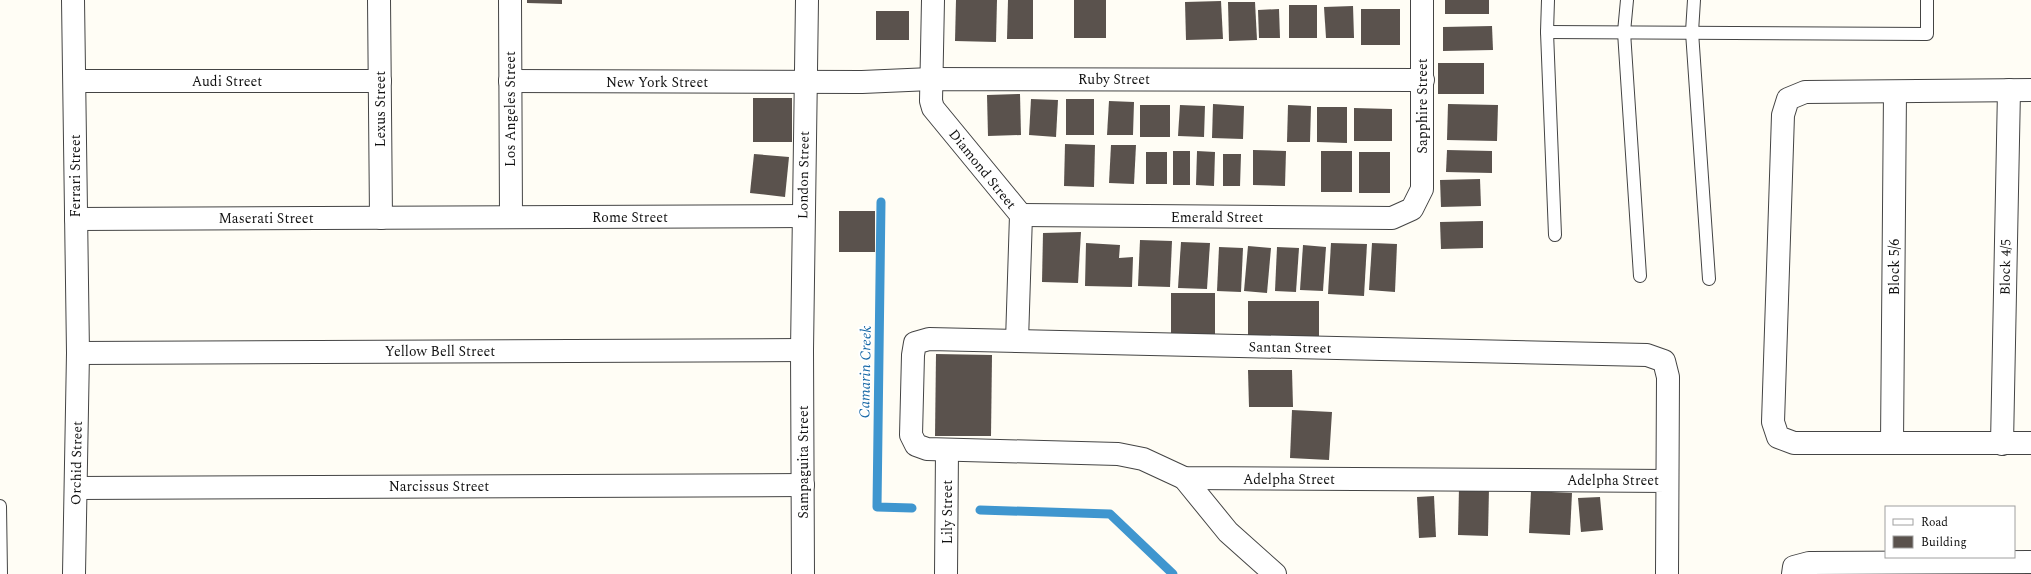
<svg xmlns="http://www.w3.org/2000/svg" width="2031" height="574" font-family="Spectral,serif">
<rect width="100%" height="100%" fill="#fffdf5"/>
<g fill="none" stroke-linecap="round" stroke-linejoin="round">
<!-- stream -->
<g stroke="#3f96cf" stroke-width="9">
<polyline points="881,202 877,507 912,508"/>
<polyline points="980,510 1110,514 1173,574"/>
</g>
</g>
<!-- building -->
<g fill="#5a524d">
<polygon points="527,0 562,0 562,4 527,3"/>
<polygon points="956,0 997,0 996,42 955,41"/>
<polygon points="1008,0 1033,0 1033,39 1007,39"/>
<rect x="1074" y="0" width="32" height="38"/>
<rect x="1445" y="0" width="44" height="14"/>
<polygon points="1221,1 1223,39 1186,40 1185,2"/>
<polygon points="1228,2 1255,2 1257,40 1229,41"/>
<rect x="1289" y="5" width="28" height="33"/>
<polygon points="1353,6 1354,38 1326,38 1324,7"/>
<polygon points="1279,9 1280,38 1259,38 1258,10"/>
<rect x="1361" y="9" width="39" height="36"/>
<rect x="876" y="11" width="33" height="29"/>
<polygon points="1492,26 1493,50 1443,51 1443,27"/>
<rect x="1438" y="63" width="46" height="31"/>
<polygon points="1020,94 1021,135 988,136 987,95"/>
<rect x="753" y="98" width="39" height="44"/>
<polygon points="1031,99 1058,100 1056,137 1029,135"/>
<rect x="1066" y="99" width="28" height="36"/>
<polygon points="1109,101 1134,102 1133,135 1107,135"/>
<polygon points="1213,104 1244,106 1243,139 1212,138"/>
<polygon points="1448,104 1498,105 1497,141 1447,140"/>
<rect x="1140" y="105" width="30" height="32"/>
<polygon points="1180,105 1205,106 1204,137 1178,136"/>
<polygon points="1288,105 1311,106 1310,142 1287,142"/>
<polygon points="1317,107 1347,107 1347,143 1317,142"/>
<polygon points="1354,108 1392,109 1392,141 1354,141"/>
<polygon points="1065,144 1095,145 1094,187 1064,186"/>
<polygon points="1111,145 1136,145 1134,184 1109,183"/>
<polygon points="1253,150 1286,151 1285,186 1253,185"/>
<polygon points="1447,150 1492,151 1492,173 1446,172"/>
<rect x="1173" y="151" width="17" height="34"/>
<polygon points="1197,151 1215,152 1214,186 1196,185"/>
<rect x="1321" y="151" width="31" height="41"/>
<rect x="1146" y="152" width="21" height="32"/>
<rect x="1359" y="152" width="31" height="41"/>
<polygon points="754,154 789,157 785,197 750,193"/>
<polygon points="1223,154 1241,154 1240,186 1223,186"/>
<polygon points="1480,179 1481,206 1441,207 1440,180"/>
<rect x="839" y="211" width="36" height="41"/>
<polygon points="1483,221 1483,248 1441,249 1440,222"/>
<polygon points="1081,232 1078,283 1042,282 1043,233"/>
<polygon points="1140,240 1172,241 1170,287 1138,286"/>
<polygon points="1181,242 1210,243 1207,289 1178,288"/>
<polygon points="1086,243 1120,245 1119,258 1133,257 1132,287 1085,286"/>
<polygon points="1331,243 1367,244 1364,296 1328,294"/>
<polygon points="1372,243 1397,244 1395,292 1369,290"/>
<polygon points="1303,245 1326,247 1323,291 1300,290"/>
<polygon points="1248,246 1271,248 1267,293 1244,291"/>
<polygon points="1219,247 1243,248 1241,292 1217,291"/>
<polygon points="1277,247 1299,248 1296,292 1275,291"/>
<rect x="1171" y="293" width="44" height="41"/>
<rect x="1248" y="301" width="71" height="37"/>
<polygon points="936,354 992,355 991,436 935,436"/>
<polygon points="1248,370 1292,370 1293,407 1249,407"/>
<polygon points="1292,410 1332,412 1329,460 1290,458"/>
<polygon points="1459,487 1489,488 1488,536 1458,535"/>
<polygon points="1531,491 1572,493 1570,535 1529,533"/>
<polygon points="1434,496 1436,537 1419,538 1417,497"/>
<polygon points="1600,497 1603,530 1581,532 1578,498"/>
</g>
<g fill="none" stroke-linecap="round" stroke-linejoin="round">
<!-- lane casing -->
<g stroke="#444" stroke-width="14">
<g id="lane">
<polyline points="1548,0 1547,32 1555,235"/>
<polyline points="1627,0 1624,32 1640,276"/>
<polyline points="1694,0 1692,32 1709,279"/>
<polyline points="1547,32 1927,34 1927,0"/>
<polyline points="0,506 1,574"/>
</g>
</g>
<!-- street casing -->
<g stroke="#444" stroke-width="24">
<g id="street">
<polyline points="73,0 78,353 74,574"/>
<polyline points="379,0 381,218"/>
<polyline points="510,0 511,217"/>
<polyline points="933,0 931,101 933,108 1021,215 1017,341"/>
<polyline points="75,81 380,81"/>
<polyline points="510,81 862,82 931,79 1423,80"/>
<polyline points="2031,90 1805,92 1788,99 1783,115 1773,422 1778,437 1794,443 2031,443"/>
<polyline points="1021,215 1392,218 1412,209 1422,189 1422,0"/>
<polyline points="76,219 803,216"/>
<polyline points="78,353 802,350"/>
<polyline points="1892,443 1895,92"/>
<polyline points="2002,444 2009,90"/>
<polyline points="1184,478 1228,532 1275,574"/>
<polyline points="76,488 803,485"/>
<polyline points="803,574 802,350 807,0"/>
<polyline points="946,574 947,450"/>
<polyline points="1667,574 1668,377 1664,361 1647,355 929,339 915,343 913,355 911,435 916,445 927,449 1118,454 1143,459 1184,478 1667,481"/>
<polyline points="1793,574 1794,567 1809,563 2031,562"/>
</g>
</g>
<!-- lane -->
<use href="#lane" stroke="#fff" stroke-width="12"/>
<!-- street -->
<use href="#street" stroke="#fff" stroke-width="22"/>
</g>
<g text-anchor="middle" stroke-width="4" stroke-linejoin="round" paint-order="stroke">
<!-- street labels -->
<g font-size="14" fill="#111" stroke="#fff">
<text x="1114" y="84">Ruby Street</text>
<text x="227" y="86">Audi Street</text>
<text x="657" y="87">New York Street</text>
<text transform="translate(1422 106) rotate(-90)" y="5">Sapphire Street</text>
<text transform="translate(380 109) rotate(-90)" y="5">Lexus Street</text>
<text transform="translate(510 109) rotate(-90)" y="5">Los Angeles Street</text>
<text transform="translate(983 169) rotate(51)" y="5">Diamond Street</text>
<text transform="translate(803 175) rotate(-89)" y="5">London Street</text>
<text transform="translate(75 176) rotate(-90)" y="5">Ferrari Street</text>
<text x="630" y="222">Rome Street</text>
<text x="1217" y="222">Emerald Street</text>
<text x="266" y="223">Maserati Street</text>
<text transform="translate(1894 267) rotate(-90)" y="5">Block 5/6</text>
<text transform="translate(2005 267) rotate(-89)" y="5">Block 4/5</text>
<text transform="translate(1290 347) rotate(1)" y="5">Santan Street</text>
<text x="440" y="356">Yellow Bell Street</text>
<text transform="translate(803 462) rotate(-90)" y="5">Sampaguita Street</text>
<text transform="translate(76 463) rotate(-89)" y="5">Orchid Street</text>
<text x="1289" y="484">Adelpha Street</text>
<text x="1613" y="485">Adelpha Street</text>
<text x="439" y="491">Narcissus Street</text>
<text transform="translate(947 512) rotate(-90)" y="5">Lily Street</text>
</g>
<!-- water labels -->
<g font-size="15" font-style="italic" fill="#1768a6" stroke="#fff">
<text transform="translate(865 372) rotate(-89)" y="5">Camarin Creek</text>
</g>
</g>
<!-- legend -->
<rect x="1885" y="506" width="130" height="52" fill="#ffffff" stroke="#a0a0a0"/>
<rect x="1893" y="519" width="20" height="6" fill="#ffffff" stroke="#a0a0a0"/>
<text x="1921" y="526" font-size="12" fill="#111111">Road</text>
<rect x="1893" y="536" width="20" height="12" fill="#5a524d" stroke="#a0a0a0"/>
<text x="1921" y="546" font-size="12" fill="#111111">Building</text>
</svg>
